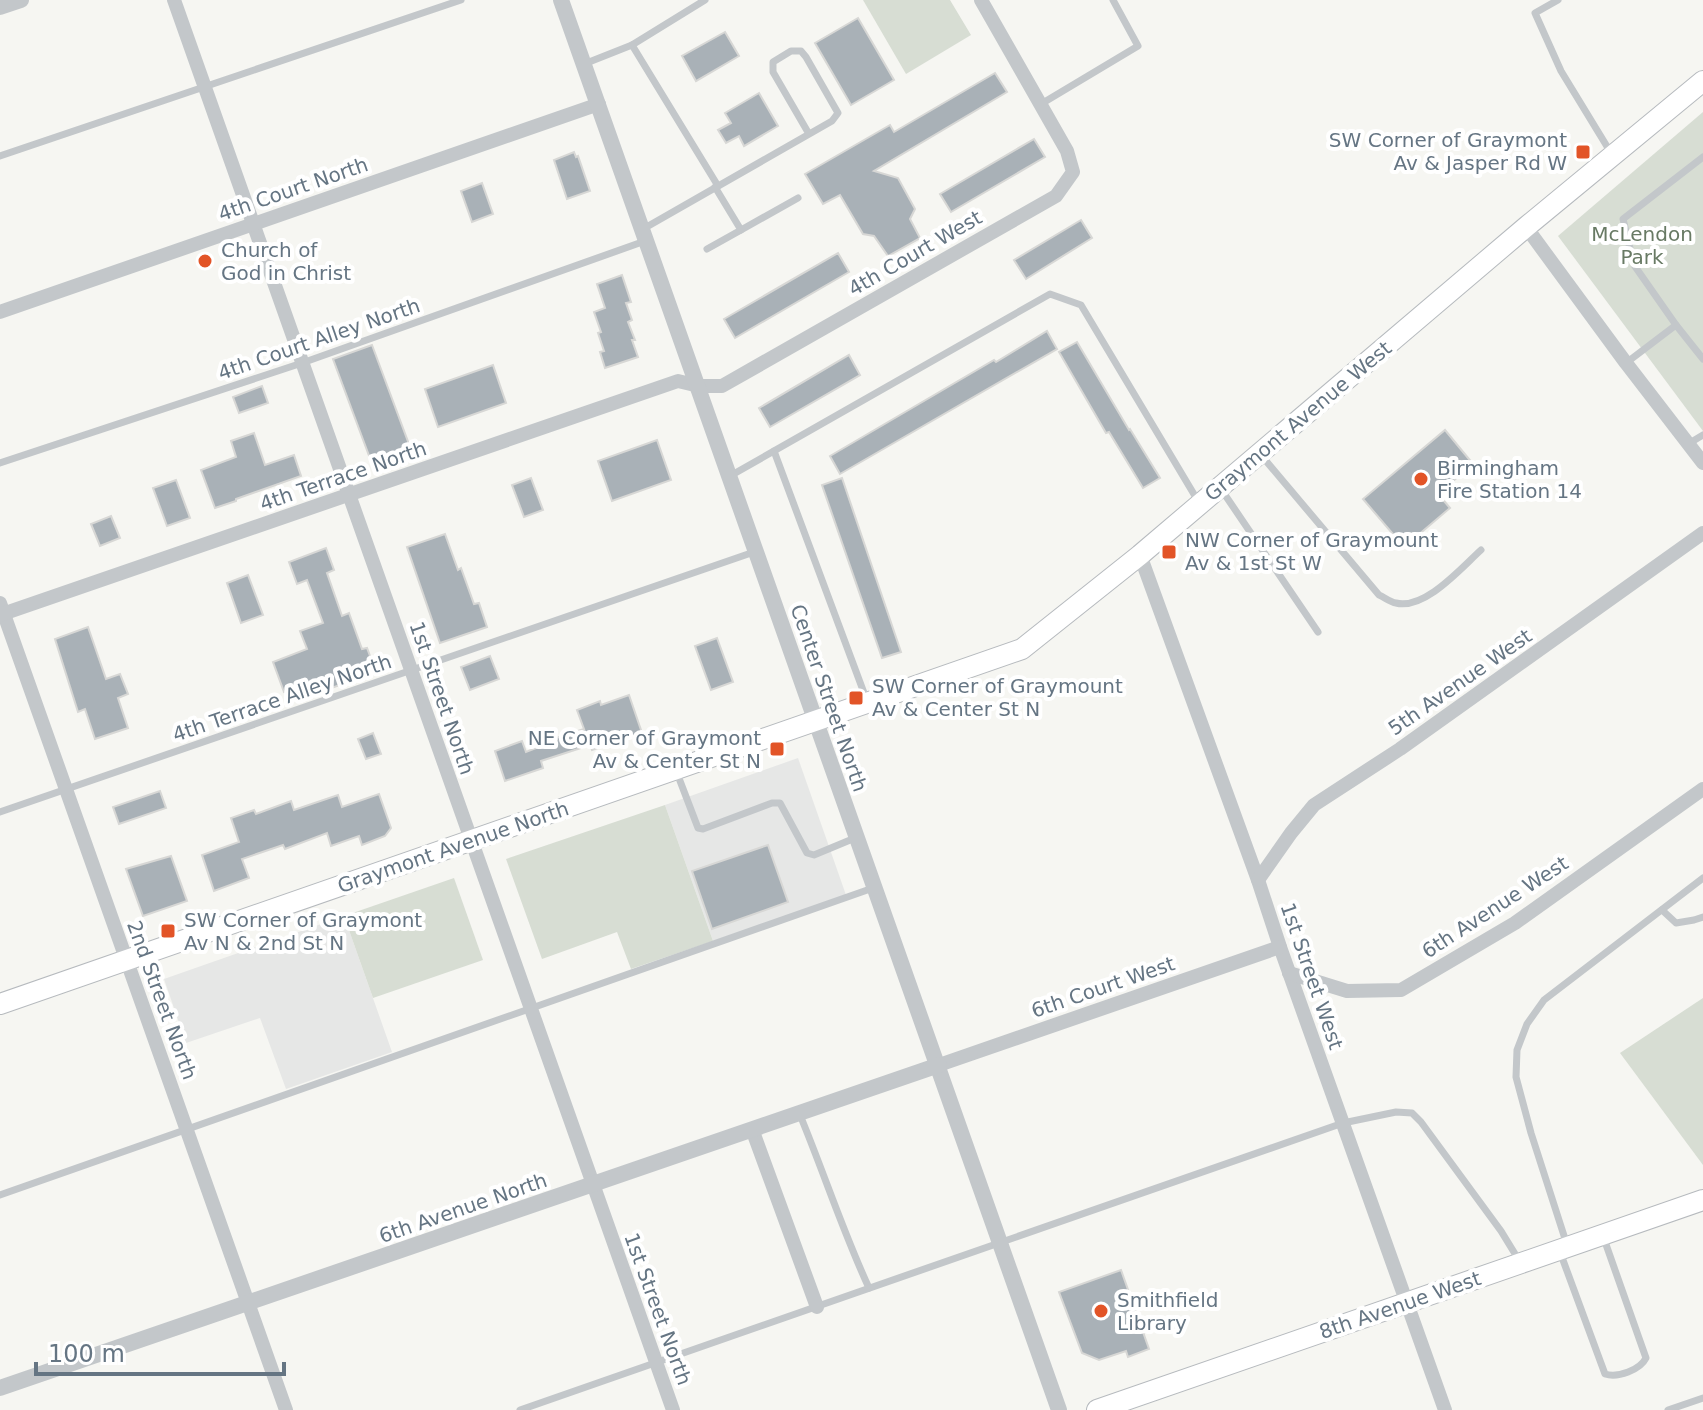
<svg xmlns="http://www.w3.org/2000/svg" width="1703" height="1410" font-family="'DejaVu Sans',sans-serif">
<rect width="100%" height="100%" fill="#f6f6f2"/>
<!-- built -->
<g fill="#e6e7e6">
<polygon points="798,758 846,895 713,941 665,805"/>
<polygon points="344,916 392,1052 286,1089 260,1018 186,1043 164,979"/>
</g>
<!-- green -->
<g fill="#d7ddd3">
<polygon points="863,0 950,0 971,35 906,74"/>
<polygon points="1703,112 1703,431 1558,236"/>
<polygon points="665,805 713,941 631,969 617,932 542,959 506,859"/>
<polygon points="454,878 483,960 373,998 344,916"/>
<polygon points="1703,998 1703,1165 1620,1053"/>
</g>
<!-- building -->
<g fill="#a9b1b7" stroke="#d7d7d5" stroke-width="2">
<polygon points="858,18 894,80 851,105 815,43"/>
<polygon points="725,32 739,56 696,81 682,56"/>
<polygon points="995,73 1007,92 874,171 898,178 915,209 910,219 920,238 888,256 874,236 863,234 840,195 823,204 805,174 890,125 894,132"/>
<polygon points="759,93 778,126 744,146 739,136 726,143 718,130 731,123 725,113"/>
<polygon points="1034,139 1045,157 951,212 940,194"/>
<polygon points="574,152 576,157 578,156 590,191 567,199 554,160"/>
<polygon points="482,183 493,214 472,222 461,191"/>
<polygon points="1081,220 1092,238 1026,279 1014,260"/>
<polygon points="838,253 849,272 735,338 724,319"/>
<polygon points="622,275 631,302 626,303 632,320 628,322 635,340 632,340 638,357 605,368 600,352 604,351 598,333 601,332 594,312 605,308 597,284"/>
<polygon points="1047,331 1057,349 840,474 830,456 994,360 996,362"/>
<polygon points="1077,342 1129,430 1130,429 1160,478 1143,488 1109,432 1106,433 1059,352"/>
<polygon points="372,345 410,447 371,461 333,359"/>
<polygon points="849,355 860,375 770,427 759,408"/>
<polygon points="493,365 506,403 438,427 425,389"/>
<polygon points="262,386 268,403 239,413 233,397"/>
<polygon points="1445,430 1473,464 1438,494 1450,508 1404,547 1363,499"/>
<polygon points="254,433 265,465 294,455 301,476 236,499 236,501 215,508 201,470 236,457 231,441"/>
<polygon points="657,440 671,480 612,501 598,461"/>
<polygon points="531,478 543,510 524,517 512,485"/>
<polygon points="842,478 901,652 882,658 822,485"/>
<polygon points="176,480 190,518 167,526 153,488"/>
<polygon points="111,516 120,538 100,546 91,524"/>
<polygon points="445,534 458,570 461,568 474,604 479,603 487,627 440,643 407,547"/>
<polygon points="326,548 334,570 327,573 342,616 349,613 362,649 367,648 376,672 326,690 322,679 284,692 273,662 307,649 300,631 323,623 307,580 297,584 289,562"/>
<polygon points="248,575 263,615 241,623 227,583"/>
<polygon points="88,627 106,679 120,674 128,694 118,698 128,728 95,739 85,709 78,712 55,639"/>
<polygon points="717,638 733,682 711,690 695,646"/>
<polygon points="490,656 499,679 470,690 461,667"/>
<polygon points="629,695 642,733 592,750 590,745 541,761 543,768 505,781 495,751 522,741 526,752 557,740 556,738 584,729 577,710 600,701 601,705"/>
<polygon points="373,733 381,754 366,759 358,739"/>
<polygon points="160,791 166,808 119,824 113,807"/>
<polygon points="379,794 391,828 385,836 362,845 359,836 331,846 327,833 285,849 283,845 242,859 249,878 214,891 202,855 239,842 231,818 254,810 256,814 291,801 294,810 338,795 342,807"/>
<polygon points="768,845 788,902 712,929 692,871"/>
<polygon points="171,856 187,901 143,916 126,869"/>
<polygon points="1121,1270 1149,1349 1128,1357 1126,1351 1099,1360 1082,1353 1059,1292"/>
</g>
<g fill="none" stroke-linecap="round" stroke-linejoin="round">
<!-- secondary casing -->
<g stroke="#b6babe" stroke-width="22">
<g id="secondary">
<polyline points="0,1004 1022,649 1140,555 1526,227 1703,81"/>
<polyline points="1097,1410 1703,1200"/>
</g>
</g>
<!-- service -->
<g stroke="#c3c7ca" stroke-width="7">
<polyline points="1558,0 1535,13 1561,71 1611,153"/>
<polyline points="632,45 718,186"/>
<polyline points="584,64 632,45 705,0"/>
<polyline points="1041,104 1138,46 1113,0"/>
<polyline points="0,156 461,0"/>
<polyline points="715,187 741,230 798,198"/>
<polyline points="643,229 832,121 838,113 806,57 801,51 791,51 773,62 773,72 809,134"/>
<polyline points="707,249 741,230"/>
<polyline points="1676,325 1634,265 1623,219 1703,157"/>
<polyline points="1626,363 1676,325 1703,359"/>
<polyline points="1688,444 1703,435"/>
<polyline points="774,451 867,701"/>
<path d="M1261,455L1379,595C1384,597 1390,602 1396,603C1425,610 1461,568 1481,550"/>
<polyline points="0,463 302,363 645,241"/>
<polyline points="730,476 1050,294 1081,305 1198,501"/>
<polyline points="1221,489 1318,632"/>
<polyline points="677,773 698,828 703,829 772,803 780,803 807,853 814,855 855,838"/>
<polyline points="0,812 754,552"/>
<polyline points="1662,910 1676,923 1694,920 1703,917"/>
<path d="M800,1115C824,1173 843,1232 869,1288"/>
<polyline points="0,1195 873,888"/>
<polyline points="1567,1245 1531,1133 1516,1077 1517,1050 1527,1024 1544,1000 1703,878"/>
<path d="M1560,1252L1605,1374C1618,1378 1640,1370 1646,1358L1603,1236"/>
<polyline points="520,1410 1343,1123 1396,1112 1412,1113 1421,1122 1501,1231 1520,1262"/>
<polyline points="1668,1410 1703,1398"/>
</g>
<!-- minor -->
<g stroke="#c3c7ca" stroke-width="14">
<polyline points="174,0 673,1410"/>
<polyline points="1526,227 1626,363 1703,463"/>
<polyline points="0,312 599,104"/>
<polyline points="1140,555 1258,880 1280,947 1445,1410"/>
<polyline points="0,603 286,1410"/>
<polyline points="0,615 678,381 699,386 722,386 1056,196 1073,172 1067,151 981,0"/>
<polyline points="1258,880 1291,833 1314,805 1400,749 1703,533"/>
<polyline points="1289,973 1347,991 1401,990 1515,923 1703,789"/>
<polyline points="939,1065 1280,947"/>
<polyline points="752,1129 817,1307"/>
</g>
<!-- tertiary -->
<g stroke="#c3c7ca" stroke-width="16">
<polyline points="561,0 1059,1410"/>
<polyline points="0,7 21,0"/>
<polyline points="0,1388 939,1065"/>
</g>
<!-- secondary -->
<use href="#secondary" stroke="#fff" stroke-width="20"/>
</g>
<!-- markers -->
<g fill="#e25427" stroke="#fff" stroke-width="3">
<rect x="1575" y="144" width="16" height="16" rx="4"/>
<circle cx="205" cy="261" r="8"/>
<circle cx="1421" cy="479" r="8"/>
<rect x="1161" y="544" width="16" height="16" rx="4"/>
<rect x="848" y="690" width="16" height="16" rx="4"/>
<rect x="769" y="741" width="16" height="16" rx="4"/>
<rect x="160" y="923" width="16" height="16" rx="4"/>
<circle cx="1101" cy="1311" r="8"/>
</g>
<g text-anchor="middle" stroke-width="8" stroke-linejoin="round" paint-order="stroke">
<!-- poi labels -->
<g font-size="20" fill="#657583" stroke="#fff" text-anchor="start">
<text x="1567" y="147" text-anchor="end">SW Corner of Graymont<tspan x="1567" dy="23">Av &amp; Jasper Rd W</tspan></text>
<text x="221" y="257">Church of<tspan x="221" dy="23">God in Christ</tspan></text>
<text x="1437" y="475">Birmingham<tspan x="1437" dy="23">Fire Station 14</tspan></text>
<text x="1185" y="547">NW Corner of Graymount<tspan x="1185" dy="23">Av &amp; 1st St W</tspan></text>
<text x="872" y="693">SW Corner of Graymount<tspan x="872" dy="23">Av &amp; Center St N</tspan></text>
<text x="761" y="745" text-anchor="end">NE Corner of Graymont<tspan x="761" dy="23">Av &amp; Center St N</tspan></text>
<text x="184" y="927">SW Corner of Graymont<tspan x="184" dy="23">Av N &amp; 2nd St N</tspan></text>
<text x="1117" y="1307">Smithfield<tspan x="1117" dy="23">Library</tspan></text>
</g>
<!-- street labels -->
<g font-size="20" fill="#657583" stroke="#fff">
<text transform="translate(293 189) rotate(-19)" y="7">4th Court North</text>
<text transform="translate(915 253) rotate(-30)" y="7">4th Court West</text>
<text transform="translate(319 339) rotate(-19)" y="7">4th Court Alley North</text>
<text transform="translate(1298 421) rotate(-40)" y="7">Graymont Avenue West</text>
<text transform="translate(343 476) rotate(-19)" y="7">4th Terrace North</text>
<text transform="translate(1460 682) rotate(-35)" y="7">5th Avenue West</text>
<text transform="translate(282 698) rotate(-19)" y="7">4th Terrace Alley North</text>
<text transform="translate(442 698) rotate(71)" y="7">1st Street North</text>
<text transform="translate(829 698) rotate(71)" y="7">Center Street North</text>
<text transform="translate(453 847) rotate(-19)" y="7">Graymont Avenue North</text>
<text transform="translate(1495 907) rotate(-33)" y="7">6th Avenue West</text>
<text transform="translate(1312 976) rotate(71)" y="7">1st Street West</text>
<text transform="translate(1103 987) rotate(-19)" y="7">6th Court West</text>
<text transform="translate(162 1000) rotate(70)" y="7">2nd Street North</text>
<text transform="translate(463 1208) rotate(-19)" y="7">6th Avenue North</text>
<text transform="translate(1400 1305) rotate(-19)" y="7">8th Avenue West</text>
<text transform="translate(658 1309) rotate(70)" y="7">1st Street North</text>
</g>
<!-- park labels -->
<g font-size="20" fill="#687a64" stroke="#fff">
<text x="1642" y="241">McLendon<tspan x="1642" dy="23">Park</tspan></text>
</g>
</g>
<!-- scale -->
<path d="M36 1362v12h248v-12" fill="none" stroke="#657583" stroke-width="4"/>
<text x="48" y="1362" font-size="24" fill="#657583" stroke="#ffffff" stroke-width="6" paint-order="stroke">100 m</text>
</svg>
